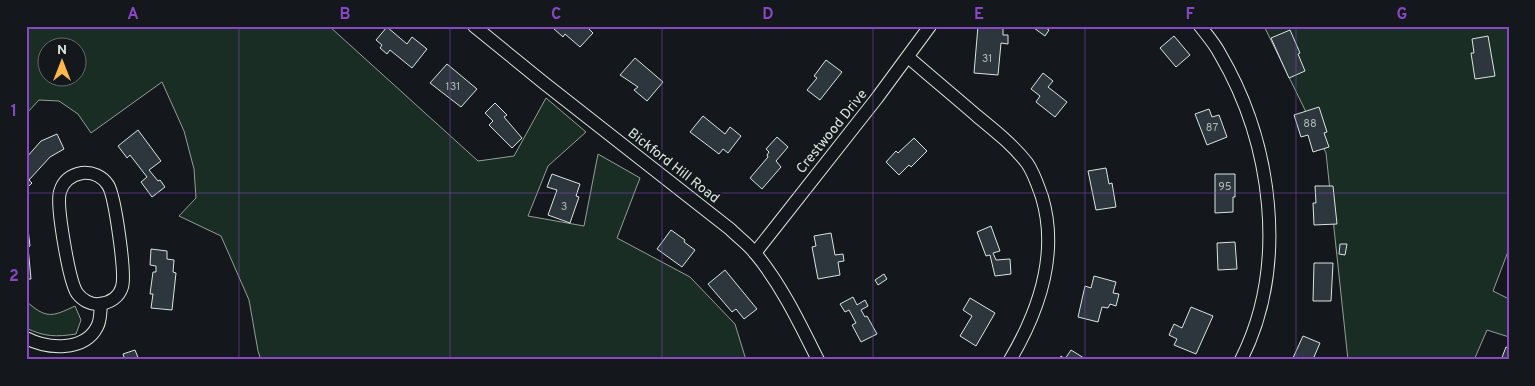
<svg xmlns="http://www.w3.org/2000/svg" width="1535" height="386" font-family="Overpass,sans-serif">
<rect width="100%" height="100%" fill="#14181c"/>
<!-- green -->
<g fill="#1a2d24" stroke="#939e99" fill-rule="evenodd">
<path d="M26,26H329L478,161L514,156L546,98L586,132L548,166L528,216L584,226L598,154L640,178L617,238L690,277L735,324L746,360H261L258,351L249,300L221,236L179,216L196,198L194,169L184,131L162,82L91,133L78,114L59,101L39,100L26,114ZM48,48H78V78H48Z"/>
<polygon points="1264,26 1509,26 1509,249 1493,291 1509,299 1509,337 1487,330 1474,360 1348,360 1326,153"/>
<path d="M26,301C46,319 52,317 75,306L81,320L76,334C56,337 45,337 26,328Z"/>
</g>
<!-- building -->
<g fill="#2c363c" stroke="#d8e6dc">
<polygon points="555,26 586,26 593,33 580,47 565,34 563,37 553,28"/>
<polygon points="978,26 1003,26 1003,35 1008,35 1008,44 1001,43 998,75 974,73"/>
<polygon points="1035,26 1043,26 1049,30 1045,36 1034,28"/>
<polygon points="387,27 407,44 412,37 427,49 412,68 390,50 387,54 380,48 382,45 376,40"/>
<polygon points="1290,30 1300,53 1298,54 1305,71 1289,78 1271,38"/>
<polygon points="1174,36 1190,55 1176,67 1160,48"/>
<polygon points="1488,36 1495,76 1475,79 1471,53 1474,53 1472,39"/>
<polygon points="635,58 663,82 647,101 634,90 638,87 620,75"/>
<polygon points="826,60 842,72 820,100 807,90 817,78 814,76"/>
<polygon points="447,64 477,89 461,107 430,83"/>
<polygon points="1043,73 1053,81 1048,87 1067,102 1055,117 1036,102 1040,96 1031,89"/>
<polygon points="495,103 507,115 504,117 522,138 512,148 489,125 493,121 485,113"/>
<polygon points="1319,107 1327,132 1324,133 1329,147 1313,152 1308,135 1301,137 1294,115"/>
<polygon points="1209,109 1212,117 1219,115 1227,137 1207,145 1195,114"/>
<polygon points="703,116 725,134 730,127 741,136 728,153 723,149 719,154 690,132"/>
<polygon points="138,130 161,161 149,170 158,181 160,180 165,187 152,197 141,182 147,177 130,155 127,158 118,146"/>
<polygon points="57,134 64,149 50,157 29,180 32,183 26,189 26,158 41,141"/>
<polygon points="777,137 788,147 776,161 781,167 762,189 750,178 768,157 767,155 769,152 766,149"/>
<polygon points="914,138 927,151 911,167 909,165 899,175 886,162 896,151 898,153"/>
<polygon points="1106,168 1109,184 1112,183 1116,207 1096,210 1088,171"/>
<polygon points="552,174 580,184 576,196 579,197 570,223 548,215 557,190 547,187"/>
<polygon points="1215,174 1235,174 1235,197 1233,197 1233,212 1215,213"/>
<polygon points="1315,186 1333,186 1337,224 1314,225 1313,203 1316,203"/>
<polygon points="991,226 1000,251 993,253 996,260 1010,259 1011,274 995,276 990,255 986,256 977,232"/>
<polygon points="28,229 30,246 28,247 31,279 26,279 26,230"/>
<polygon points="671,230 685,240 684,242 695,250 682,267 657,249"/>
<polygon points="831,233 835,255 843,254 844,261 838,262 840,275 818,279 812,247 816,246 814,236"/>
<polygon points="1235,242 1237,269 1218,270 1217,243"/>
<polygon points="1340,244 1347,244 1345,255 1339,254"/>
<polygon points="151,249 167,251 167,259 174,260 173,272 176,273 172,310 151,308 153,294 150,294 153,272 156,272 156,266 150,265"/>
<polygon points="1314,263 1333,263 1331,301 1313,301"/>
<polygon points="725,270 757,309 744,319 736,309 732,312 708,284"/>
<polygon points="884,274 887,279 878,285 875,280"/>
<polygon points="1094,276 1116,282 1113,293 1119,294 1116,306 1110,304 1108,308 1102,307 1098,322 1078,317 1085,286 1091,288"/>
<polygon points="853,297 857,305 865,300 868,306 861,310 865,317 867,316 877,334 861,342 852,325 856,323 849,310 845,312 840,304"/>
<polygon points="970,298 995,313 976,346 960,336 972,316 963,310"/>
<polygon points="1191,307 1213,316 1196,354 1174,345 1177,339 1169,335 1174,324 1182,328"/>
<polygon points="1303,336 1320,343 1314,357 1316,358 1315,360 1292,360"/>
<polygon points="1506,347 1509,348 1509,360 1501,360"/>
<polygon points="135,350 139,360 125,360 123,354"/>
<polygon points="1071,350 1087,360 1059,360 1061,356 1065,359"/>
</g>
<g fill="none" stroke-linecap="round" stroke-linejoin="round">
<!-- street casing -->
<g stroke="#d8e6dc" stroke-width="14">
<g id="street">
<path d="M474,26L544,83L730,229C738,237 748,244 755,253C781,284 800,324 818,360"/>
<path d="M1200,26C1207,35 1215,44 1220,54C1272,143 1289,265 1241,360"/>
<path d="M908,57C931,77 954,96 977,116C994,130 1013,145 1027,163C1034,173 1038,186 1042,197C1059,254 1039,311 1010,360"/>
<path d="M82,173C92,172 102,176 108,185C115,196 126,274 122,287C119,297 110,303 99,304C91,305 82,300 77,293C69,281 56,205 60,192C63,181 71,175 82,173Z"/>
<polyline points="755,253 877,98 930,26"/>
<path d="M26,338C47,349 84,352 97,327C101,320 100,312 101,304"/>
</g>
</g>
<!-- street -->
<use href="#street" stroke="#14181c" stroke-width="12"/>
</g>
<!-- grid -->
<path fill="none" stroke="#8948c3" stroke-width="1" stroke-opacity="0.55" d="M239,26V360M450,26V360M662,26V360M873,26V360M1085,26V360M1296,26V360M26,193H1509"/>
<g text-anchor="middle" stroke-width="4" stroke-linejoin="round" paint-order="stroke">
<!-- number labels -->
<g font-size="11" fill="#adbab4">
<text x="987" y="62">31</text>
<text x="453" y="90">131</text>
<text x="1310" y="127">88</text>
<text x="1212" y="131">87</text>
<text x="1225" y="190">95</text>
<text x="564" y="210">3</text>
</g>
<!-- street labels -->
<g font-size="14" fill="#d8e6dc" stroke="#14181c">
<text transform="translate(831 131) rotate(-51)" y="5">Crestwood Drive</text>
<text transform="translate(674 165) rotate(38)" y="5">Bickford Hill Road</text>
</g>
</g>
<!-- border -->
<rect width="1535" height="386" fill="none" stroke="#14181c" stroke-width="55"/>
<!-- north arrow -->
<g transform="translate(62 62)"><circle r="24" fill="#14181c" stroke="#626a69"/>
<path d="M0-4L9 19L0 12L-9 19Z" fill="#ffb74d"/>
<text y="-8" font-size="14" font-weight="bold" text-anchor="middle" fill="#d8e6dc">N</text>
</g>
<rect x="28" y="28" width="1480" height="330" fill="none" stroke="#8948c3" stroke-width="2"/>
<g font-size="16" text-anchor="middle" font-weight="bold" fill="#8948c3">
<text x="133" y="19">A</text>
<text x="345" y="19">B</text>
<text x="556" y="19">C</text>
<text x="768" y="19">D</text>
<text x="979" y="19">E</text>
<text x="1190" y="19">F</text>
<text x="1402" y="19">G</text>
<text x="14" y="116">1</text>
<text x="14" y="281">2</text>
</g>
</svg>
